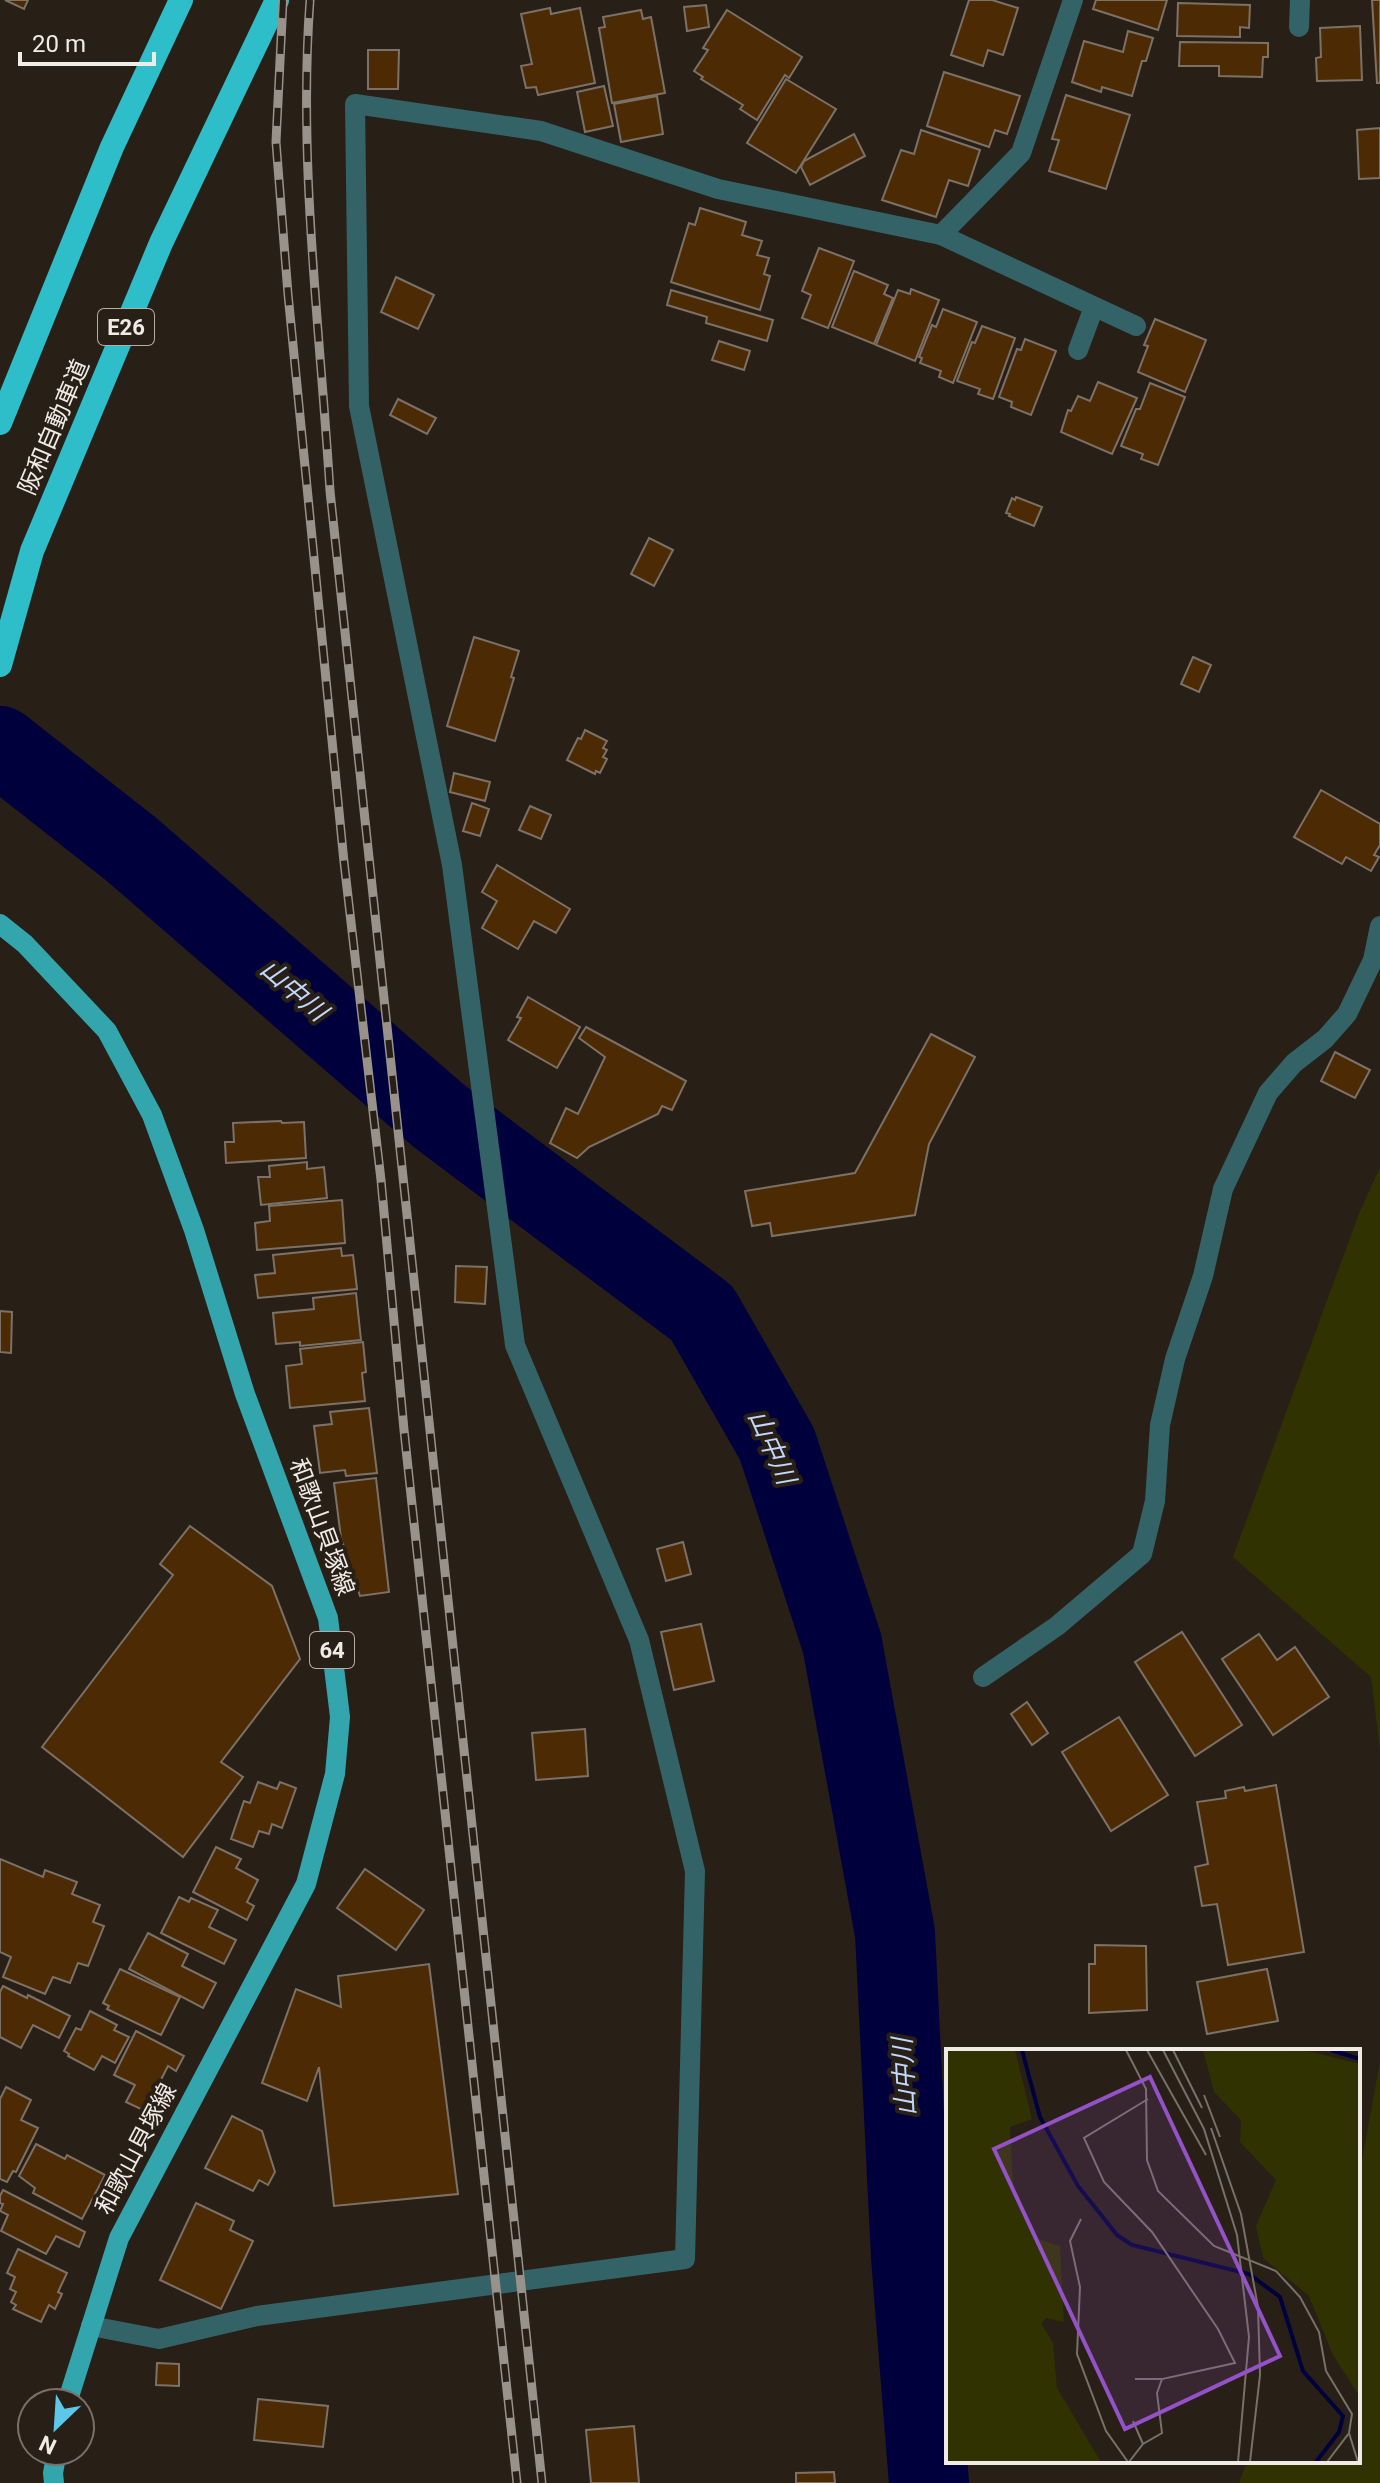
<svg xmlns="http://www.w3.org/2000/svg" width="1380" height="2483" font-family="Roboto,'Noto Sans JP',sans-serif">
<rect width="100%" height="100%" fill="#281f17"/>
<!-- green -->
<g fill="#313201">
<polygon points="1380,1167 1380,1750 1371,1677 1233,1557 1358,1216"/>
<polygon points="1380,2061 1380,2483 1239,2483 1247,2461 1358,2461 1358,2183"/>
</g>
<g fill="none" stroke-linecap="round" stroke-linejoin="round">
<!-- river -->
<polyline stroke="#00003d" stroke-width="80" points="0,746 131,849 439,1116 702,1313 777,1444 842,1643 895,1933 911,2257 929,2483"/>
</g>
<!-- building -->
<g fill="#4c2b04" stroke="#7c7167" stroke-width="2">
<polygon points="5,0 28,0 24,9"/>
<polygon points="969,0 992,0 1018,8 1003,55 988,50 983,66 951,55"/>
<polygon points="1096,0 1167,0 1158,30 1093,9"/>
<polygon points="1372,0 1380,0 1380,83 1377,83"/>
<polygon points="1178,3 1250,5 1249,28 1240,27 1240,37 1177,36"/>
<polygon points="706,5 709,27 687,31 684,7"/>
<polygon points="550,8 551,14 580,8 595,83 538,95 536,87 526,88 521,66 532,64 521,14"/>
<polygon points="641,10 643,19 651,17 665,93 612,103 599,28 605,27 603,17"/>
<polygon points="727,10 802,57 789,78 785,75 757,120 740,109 743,105 701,79 703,77 694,71 708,50 703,48"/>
<polygon points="1360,26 1362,80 1317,81 1316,58 1321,57 1320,28"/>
<polygon points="1128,31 1153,38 1146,61 1142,61 1132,96 1102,87 1101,92 1072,82 1084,41 1123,52"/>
<polygon points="1180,42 1268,43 1268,57 1263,57 1262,77 1219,76 1219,66 1179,66"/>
<polygon points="368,50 399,50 398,89 368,89"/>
<polygon points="944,72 1020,96 1007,134 995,130 989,147 927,126"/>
<polygon points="786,79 836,109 796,173 747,143"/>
<polygon points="604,86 613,126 585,132 577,92"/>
<polygon points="1066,95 1130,115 1106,189 1049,171 1059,140 1052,139"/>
<polygon points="657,96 663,134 621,142 614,104"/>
<polygon points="1380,128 1380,178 1359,179 1357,130"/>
<polygon points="921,130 980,150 968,186 949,180 936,217 882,200 901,150 914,154"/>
<polygon points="854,134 865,156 810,185 801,167 804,161"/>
<polygon points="700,208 746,222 742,235 762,241 757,255 769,258 764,274 770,276 760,310 671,282 689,223 695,225"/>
<polygon points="819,248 854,261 828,328 802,318 811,295 802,291"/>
<polygon points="854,271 888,285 884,294 893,298 874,344 832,327"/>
<polygon points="396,277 434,295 418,329 381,312"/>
<polygon points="911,289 939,300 915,361 876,345 898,290 910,294"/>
<polygon points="671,290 773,320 767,341 706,323 707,317 667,305"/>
<polygon points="943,309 977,322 953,383 939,377 941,371 920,363 922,358 919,357 932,325 936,327"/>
<polygon points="1155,319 1206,340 1185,392 1138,372 1148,346 1144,345"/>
<polygon points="982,326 1015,338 993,399 978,394 980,389 957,381 972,342 975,343"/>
<polygon points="1025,339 1056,351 1031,415 1011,407 1012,402 999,397 1017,349 1021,350"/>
<polygon points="719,341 750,351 744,370 712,360"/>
<polygon points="1098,382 1137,398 1112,454 1061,432 1068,410 1071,411 1078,396 1090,401"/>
<polygon points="1150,383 1185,397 1158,465 1141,459 1143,454 1121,446 1136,409 1140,409"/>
<polygon points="398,399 436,418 427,434 390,415"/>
<polygon points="1016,497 1042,507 1034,526 1009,516 1010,514 1006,513 1012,498 1015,500"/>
<polygon points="649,538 673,550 654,586 631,574"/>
<polygon points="474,637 519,651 511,677 514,678 495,741 447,726"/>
<polygon points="1193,657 1211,665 1199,692 1181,684"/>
<polygon points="585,730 607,741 603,748 607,750 603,757 607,759 600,773 596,771 595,774 567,760 578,738 581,739"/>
<polygon points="454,773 490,782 485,801 450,792"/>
<polygon points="1321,790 1380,824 1380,845 1374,855 1379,857 1371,871 1346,857 1342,864 1294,837"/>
<polygon points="472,803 489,809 480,836 463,831"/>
<polygon points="530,806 551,815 541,839 519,830"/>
<polygon points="497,865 570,909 556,933 534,921 518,949 482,928 497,901 482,892"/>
<polygon points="528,997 580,1027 557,1068 508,1040 521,1018 517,1017"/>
<polygon points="586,1027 686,1081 672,1110 662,1106 658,1114 589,1147 577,1158 550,1143 566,1108 578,1114 605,1057 579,1038"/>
<polygon points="931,1034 975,1057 929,1144 915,1215 772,1236 770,1223 752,1226 745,1191 855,1173"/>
<polygon points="1335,1052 1370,1070 1355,1098 1321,1081"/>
<polygon points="281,1121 282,1123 304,1122 306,1158 226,1163 225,1142 234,1142 233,1123"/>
<polygon points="307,1162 307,1169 324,1167 327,1198 261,1205 258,1177 270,1177 269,1166"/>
<polygon points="342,1200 345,1243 257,1250 255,1223 270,1221 269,1206"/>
<polygon points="341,1248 342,1256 353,1255 357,1289 258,1298 255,1275 275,1273 273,1255"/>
<polygon points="456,1266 487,1267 485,1304 455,1302"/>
<polygon points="356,1293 361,1340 300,1346 300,1342 276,1344 273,1313 314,1309 313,1298"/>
<polygon points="0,1311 12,1312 11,1353 0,1352"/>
<polygon points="363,1342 366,1372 362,1373 365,1401 290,1408 286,1366 302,1364 300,1349"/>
<polygon points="369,1408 377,1473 346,1476 345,1470 320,1473 314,1426 332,1424 330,1412"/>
<polygon points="376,1478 389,1592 360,1596 341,1538 334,1483"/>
<polygon points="190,1526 272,1586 300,1659 221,1762 243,1777 183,1857 42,1747 173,1575 160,1564"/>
<polygon points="683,1542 691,1574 666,1581 657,1549"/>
<polygon points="701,1624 714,1681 674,1690 661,1632"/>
<polygon points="1182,1632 1242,1725 1195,1756 1135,1662"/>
<polygon points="1259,1634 1277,1660 1295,1647 1329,1697 1273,1735 1222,1659"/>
<polygon points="1027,1702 1048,1733 1032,1745 1011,1714"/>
<polygon points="1119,1717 1168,1795 1111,1831 1062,1752"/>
<polygon points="585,1729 588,1776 536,1780 532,1733"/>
<polygon points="258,1782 277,1789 280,1782 296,1788 282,1828 272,1824 269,1834 259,1831 253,1847 231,1839 244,1801 250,1803"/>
<polygon points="1276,1785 1304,1952 1228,1965 1217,1904 1202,1906 1195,1867 1208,1864 1197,1802 1226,1798 1225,1791 1244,1787 1245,1791"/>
<polygon points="216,1847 241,1859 236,1868 258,1880 247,1902 254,1906 247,1920 193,1892"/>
<polygon points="0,1859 43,1877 45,1870 77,1882 72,1894 100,1905 93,1922 104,1926 88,1966 78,1963 70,1983 53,1977 45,1994 3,1977 11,1957 0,1952"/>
<polygon points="365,1869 424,1910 396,1950 337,1908"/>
<polygon points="179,1897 189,1902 191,1898 218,1910 209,1927 236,1940 224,1964 161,1933"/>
<polygon points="148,1933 188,1954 182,1966 216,1983 203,2008 129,1969"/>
<polygon points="1095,1945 1146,1946 1147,2010 1089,2013 1089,1964 1095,1964"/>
<polygon points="429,1964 458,2194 334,2206 319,2067 307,2101 262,2083 296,1989 341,2007 338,1976"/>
<polygon points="120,1969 180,1997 161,2035 107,2009 109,2006 103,2003"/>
<polygon points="1267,1969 1278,2021 1207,2034 1197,1982"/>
<polygon points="3,1986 27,1998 28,1995 70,2016 59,2038 33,2025 21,2048 0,2037 0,1992"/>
<polygon points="90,2011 117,2025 114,2030 129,2037 115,2063 102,2056 94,2070 68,2056 69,2054 64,2051 76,2028 81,2030"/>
<polygon points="136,2031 184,2056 176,2071 168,2066 145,2111 126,2102 135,2085 114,2075"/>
<polygon points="6,2087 31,2100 21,2120 38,2128 16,2172 13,2171 7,2182 0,2179 0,2099"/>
<polygon points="232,2116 262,2131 275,2172 268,2185 259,2180 253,2191 205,2168"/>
<polygon points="36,2144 65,2159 67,2155 105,2175 82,2219 33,2193 35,2188 19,2176"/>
<polygon points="3,2190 85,2232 79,2247 56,2236 46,2254 1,2231 8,2215 0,2211 3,2204 0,2203 0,2196"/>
<polygon points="196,2203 234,2221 230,2230 253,2241 221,2309 160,2280"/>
<polygon points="18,2249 67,2273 58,2292 62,2294 55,2309 49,2305 41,2322 13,2309 16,2305 11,2302 16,2292 10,2289 15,2277 7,2273"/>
<polygon points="157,2363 179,2364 179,2386 156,2385"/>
<polygon points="258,2399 328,2406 323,2447 254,2440"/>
<polygon points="634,2426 639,2483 591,2483 586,2430"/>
<polygon points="834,2472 835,2483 796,2483 796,2473"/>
</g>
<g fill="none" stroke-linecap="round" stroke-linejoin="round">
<!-- street -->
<g stroke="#336367" stroke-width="20">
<polyline points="1299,27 1300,0"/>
<polyline points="941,235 1136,326"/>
<polyline points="1078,350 1094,307"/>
<polyline points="983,1677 1057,1626 1142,1554 1155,1501 1160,1425 1175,1359 1203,1276 1223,1189 1268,1093 1294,1063 1325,1039 1347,1014 1373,960 1380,926"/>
<polyline points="91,2326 159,2339 257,2316 685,2259 695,1871 639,1640 515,1345 452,865 359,406 355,104 541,131 718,189 941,235 1021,153 1073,0"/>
</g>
<!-- primary -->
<g stroke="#33a5ad" stroke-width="20">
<polyline points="0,924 25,944 107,1031 152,1115 194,1230 245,1394 328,1618 340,1717 335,1774 306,1884 119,2238 67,2403"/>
<polyline points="54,2483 53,2473 57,2451"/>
</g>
<!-- highway -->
<g stroke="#2dbec9" stroke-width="24">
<polyline points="0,423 112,147 181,0"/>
<polyline points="0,665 32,551 161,243 277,0"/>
</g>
<!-- rail casing -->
<g stroke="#99928b" stroke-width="9">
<g id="rail">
<polyline points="283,0 276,142 288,294 344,862 381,1180 404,1430 517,2483"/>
<path d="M310,0C298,162 320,329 330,491L542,2483"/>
</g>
</g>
<!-- rail -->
<use href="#rail" stroke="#281f17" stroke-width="6" stroke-dasharray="18" stroke-linecap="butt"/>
</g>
<g text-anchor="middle" stroke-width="8" stroke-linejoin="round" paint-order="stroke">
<!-- shield labels -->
<g fill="#281f17" stroke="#b5aea8" stroke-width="2">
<rect x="98" y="309" width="56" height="36" rx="6"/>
<rect x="310" y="1632" width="44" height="36" rx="6"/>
</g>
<g font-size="22" font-weight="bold" fill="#f1ebe6">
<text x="126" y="335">E26</text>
<text x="332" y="1658">64</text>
</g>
<!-- street labels -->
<g font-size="24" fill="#f1ebe6" stroke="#281f17">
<text transform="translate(54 427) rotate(-67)" y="8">阪和自動車道</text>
<text transform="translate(322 1527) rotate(70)" y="8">和歌山貝塚線</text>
<text transform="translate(136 2149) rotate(-62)" y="8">和歌山貝塚線</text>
</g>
<!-- water labels -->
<g font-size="26" font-style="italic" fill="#c1d7fe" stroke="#281f17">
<text transform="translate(294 990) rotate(41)" y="9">山中川</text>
<text transform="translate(772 1447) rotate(66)" y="9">山中川</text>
<text transform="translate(904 2077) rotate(-93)" y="9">山中川</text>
</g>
</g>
<!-- overview -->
<g transform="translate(946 2049)">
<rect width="414" height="414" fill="#281f17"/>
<path d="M0,1H69L86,70L64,78L67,134L75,163L92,190L114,197L118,273L100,269L95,274L107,294L111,339L155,413H0ZM257,1H358L414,15V348L387,306L363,247L317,209L310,177L330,131L294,93L295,71L268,43Z" fill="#313201"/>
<path fill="none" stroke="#00003d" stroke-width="4" d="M76,1L94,68L132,137L171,186L186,196L303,225L334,248L357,322L397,367L393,383L370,413M385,1L414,10"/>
<path fill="none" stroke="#78716a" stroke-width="2" d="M180,1L200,40L201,111L212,142L268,197L330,222L354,248L373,283L380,322L406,365L403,384L381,413M201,1L260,106M217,1L258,80L291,186L303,288L292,413M227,1L256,59M258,46L274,88M265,79L295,165L312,258L314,326L304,413M135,170L124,192L134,238L131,305L160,382L182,413M189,330H216M187,372L197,395M403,384L412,413M183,413L197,395L216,384L211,344L216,330L289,314L272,280L206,183L158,133L138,89L202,50"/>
<path fill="#9352c7" fill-opacity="0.15" stroke="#9352c7" stroke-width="4" d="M204,28L334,307L179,380L48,100Z"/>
<rect width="414" height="414" fill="none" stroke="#f1ebe6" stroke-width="4"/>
</g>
<!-- north arrow -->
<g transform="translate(56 2427) rotate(205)"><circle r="38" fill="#281f17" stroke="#78716a" stroke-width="2"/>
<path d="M0-6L14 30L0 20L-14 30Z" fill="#5cc7e8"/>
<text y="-12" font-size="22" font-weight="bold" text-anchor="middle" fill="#f1ebe6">N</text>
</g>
<!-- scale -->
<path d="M20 52v12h134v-12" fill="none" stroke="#f1ebe6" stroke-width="4"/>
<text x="32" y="52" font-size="24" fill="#f1ebe6" stroke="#281f17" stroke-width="6" paint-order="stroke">20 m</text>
</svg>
